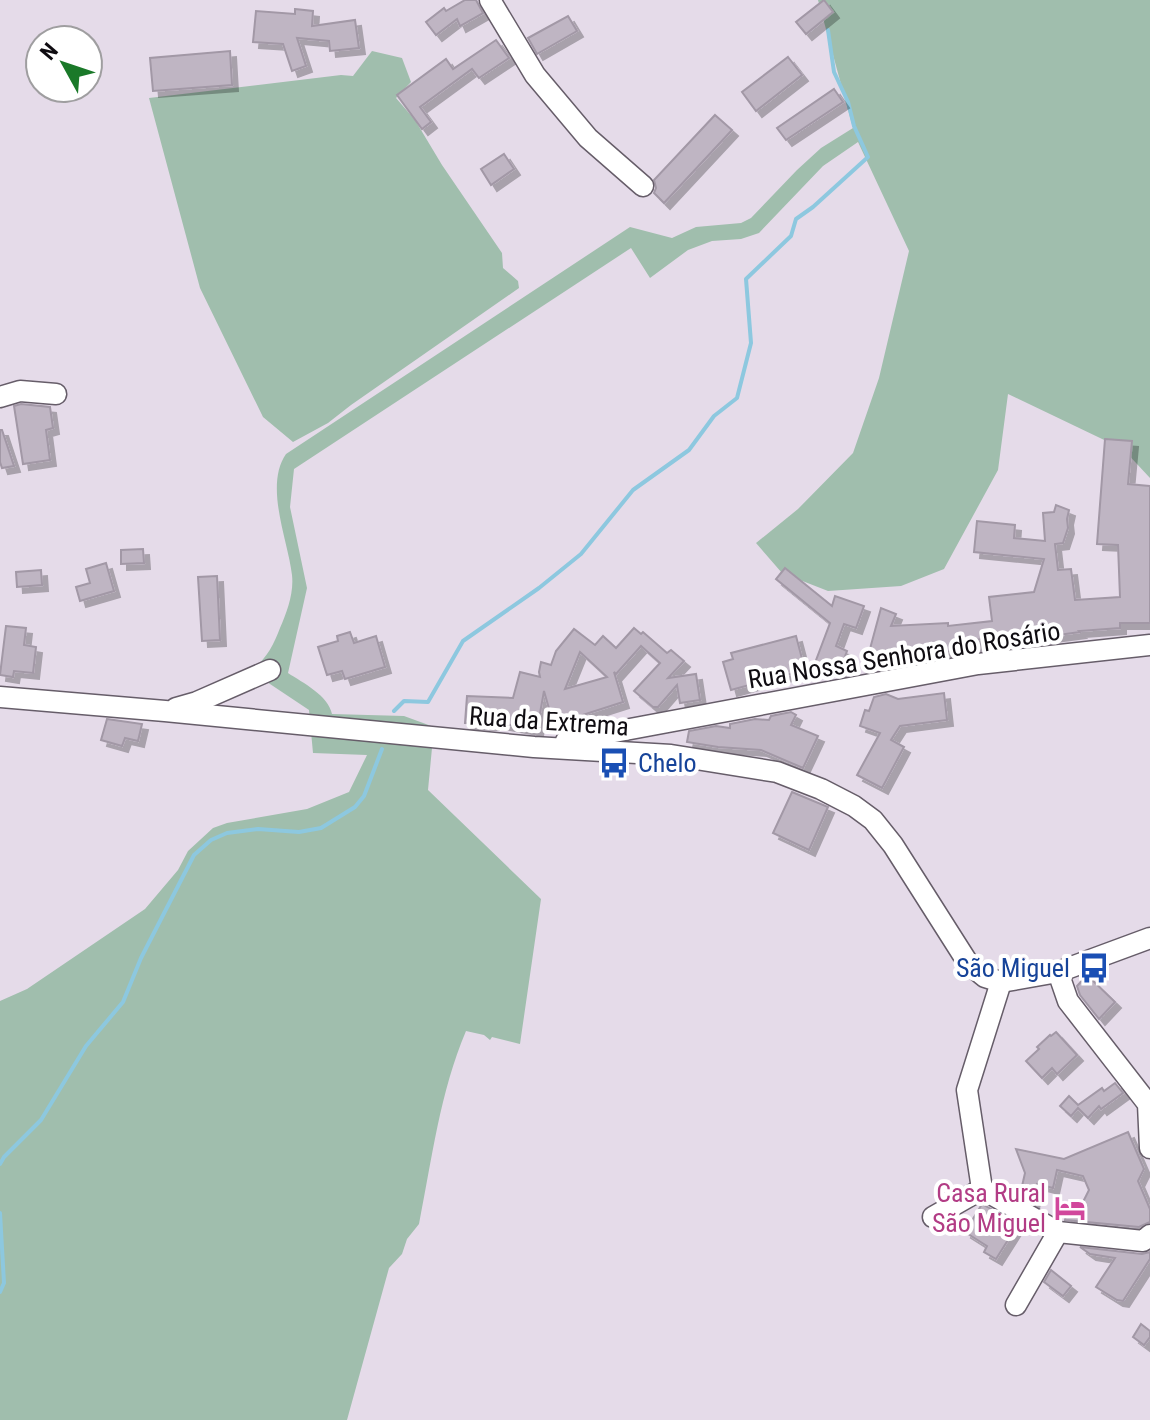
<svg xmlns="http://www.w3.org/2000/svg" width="1150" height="1420" font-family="'Roboto Condensed',sans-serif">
<defs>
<filter id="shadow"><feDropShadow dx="6" dy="6" stdDeviation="0" flood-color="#0004"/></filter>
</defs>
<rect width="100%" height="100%" fill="#e5dbe9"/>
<!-- green -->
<g fill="#a0bead">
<path d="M818,0H1150V478L1123,449L1008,394L998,470L944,569L901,586L828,591L782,573L756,543L798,509L853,453L879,378L909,251L858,142L823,166L759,233L741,239L712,241L688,250L650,278L631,248L294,469L290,507L307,588L288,673C303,683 328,695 332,714L404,716L434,727L428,790L541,899L520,1044L492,1037L490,1040L484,1035L466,1031C440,1092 432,1159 419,1224L407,1239L402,1254L389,1268L347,1420H0V1001L27,989L145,909L178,870L188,851L213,828L227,823L307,809L349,792L367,755L313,753L309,710L261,678L253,669C267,658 274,644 280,628C287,612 294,593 292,575C288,540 264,486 286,454L630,227L672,238L696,227L741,223L751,218L797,170L821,148L853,128Z"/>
<polygon points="372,51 402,58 411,82 396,98 415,120 442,165 502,253 503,268 518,281 519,288 351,405 328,423 293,442 263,417 200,288 149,98 341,75 353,76"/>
</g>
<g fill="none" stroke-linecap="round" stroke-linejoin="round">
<!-- stream -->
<g stroke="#8dc8df" stroke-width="4">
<polyline points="394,711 404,701 428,702 463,641 539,588 581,554 633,490 689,450 714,416 737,398 751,343 746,279 791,236 796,219 813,207 868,157 854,126 848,102 834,72 828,30"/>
<polyline points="0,1164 4,1157 41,1120 86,1046 123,1002 141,958 194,855 211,840 227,833 258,829 299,832 321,828 355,807 364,796 382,749"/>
<polyline points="0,1213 4,1283 0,1292"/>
</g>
</g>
<!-- building -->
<g fill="#bfb5c3" stroke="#a298a6" stroke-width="2" fill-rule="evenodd" filter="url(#shadow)">
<polygon points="465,0 476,0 483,13 460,26 457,19 436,35 426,22 444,8 446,11"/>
<polygon points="824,0 833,12 806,34 796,22"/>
<polygon points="295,9 313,11 312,26 355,20 359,48 330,51 329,41 297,38 306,66 292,71 283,44 253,42 256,11 295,14"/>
<polygon points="568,16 577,31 537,54 528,38"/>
<polygon points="496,40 509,58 479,78 472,69 420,107 431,122 422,129 397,95 446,59 453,69"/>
<polygon points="230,51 232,85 153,91 150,58"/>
<polygon points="788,57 802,75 756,111 742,92"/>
<polygon points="834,89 843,102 786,140 777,128"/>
<polygon points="715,115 732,130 664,203 654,193 656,188 654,180"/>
<polygon points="504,154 514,169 491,185 481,169"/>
<polygon points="21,404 50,407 53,428 46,430 50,460 23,464 14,406"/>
<polygon points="0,430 2,430 14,466 2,468 0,462"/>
<polygon points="1105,439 1132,441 1128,484 1150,486 1150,623 1120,623 1120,628 1079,631 1080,632 1044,637 1043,632 975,640 976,649 885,658 884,664 867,660 881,608 896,614 891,626 948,623 948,626 992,621 989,597 1034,592 1044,559 974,552 977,521 1015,525 1014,538 1045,541 1043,513 1054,512 1056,505 1069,510 1067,519 1068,528 1063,543 1055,544 1058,570 1071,569 1075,600 1120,597 1118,545 1097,544"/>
<polygon points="143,549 144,563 121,564 121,550"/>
<polygon points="106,563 114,591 80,601 76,587 90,583 86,569"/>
<polygon points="785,568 832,606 835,596 864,606 856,628 844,624 836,646 847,651 839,672 815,663 830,623 776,579"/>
<polygon points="41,570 42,585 17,587 16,572"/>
<polygon points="217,576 220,640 202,641 198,577"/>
<polygon points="6,626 26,628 24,645 36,647 33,673 14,671 13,677 0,675"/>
<path d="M634,628L641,634L643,632L667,653L671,650L684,661L668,678L696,674L700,700L680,703L677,685L658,707H653L634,691L660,663L641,646L616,674L614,672L623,702L573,718L574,720L554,726L544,691L537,730L493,722V724L465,723L467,696L513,698L520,672L540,677L539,672L541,662L551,665L556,651L574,629L595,645L603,636L616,648ZM580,652L607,677L565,689Z"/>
<polygon points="350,632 354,643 376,636 385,667 345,679 342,671 327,675 318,647 338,641 337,636"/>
<polygon points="796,636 805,670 731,690 723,662 733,659 731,653"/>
<polygon points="944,693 947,720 900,726 891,740 904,747 882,788 857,775 880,733 860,726 865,710 869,711 874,697 886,694 898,699"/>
<polygon points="791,712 796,715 791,725 818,736 803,768 761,750 718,747 687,742 689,731 716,726 730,728 730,724 755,719 769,720 771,716"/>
<polygon points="107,719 142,724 138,741 125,738 122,746 101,740"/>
<polygon points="792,792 828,807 809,850 773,833"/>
<polygon points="1087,975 1115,1002 1099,1019 1080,995 1077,986"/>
<polygon points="1056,1032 1077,1055 1057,1074 1052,1068 1042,1078 1026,1061 1039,1049 1037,1047 1050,1035 1051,1036"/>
<polygon points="1115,1083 1123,1093 1101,1109 1099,1106 1088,1118 1078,1108 1071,1116 1060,1106 1069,1096 1078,1105 1102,1088 1104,1091"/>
<polygon points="1128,1132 1144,1169 1138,1181 1150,1209 1150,1222 1139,1227 1065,1220 1066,1214 1076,1216 1089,1190 1083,1176 1057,1170 1053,1188 1037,1184 1033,1203 1020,1195 1025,1173 1016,1149 1064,1159"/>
<polygon points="982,1204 1018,1224 996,1259 984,1252 987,1246 965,1232"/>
<polygon points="1080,1247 1142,1254 1150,1252 1150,1259 1123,1301 1117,1300 1096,1287 1115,1258 1090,1254"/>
<polygon points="1051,1270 1071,1286 1063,1296 1044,1282"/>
<polygon points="1141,1324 1150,1331 1150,1337 1144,1345 1133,1337"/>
</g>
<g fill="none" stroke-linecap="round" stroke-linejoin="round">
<!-- minor casing -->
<g stroke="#665d69" stroke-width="23">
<g id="minor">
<polyline points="490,0 535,75 588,138 643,186"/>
<polyline points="0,397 20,391 56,394"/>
<polyline points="0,697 165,711 534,747 671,755 777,772 821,789 854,806 873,820 893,845 968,963 985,977 1001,982 1058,972 1150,938"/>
<polyline points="176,708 197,702 270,670"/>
<polyline points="566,741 978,664 1150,645"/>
<polyline points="1058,972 1068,1001 1148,1104 1150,1148"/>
<polyline points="982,1189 967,1090 1001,982"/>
<polyline points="982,1189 1058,1232 1143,1241 1150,1235"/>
<polyline points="933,1217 982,1189"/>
<polyline points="1016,1305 1058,1232"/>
</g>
</g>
<!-- minor -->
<use href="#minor" stroke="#fff" stroke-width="20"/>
</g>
<!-- icons -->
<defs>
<g id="bus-bare" transform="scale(2.4)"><path d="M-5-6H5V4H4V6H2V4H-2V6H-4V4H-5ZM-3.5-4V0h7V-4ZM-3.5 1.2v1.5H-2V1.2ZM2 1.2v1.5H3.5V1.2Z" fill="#1a4fb4" stroke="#fff" stroke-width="2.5" paint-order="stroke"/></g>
<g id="hotel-bare" transform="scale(2.4)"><path d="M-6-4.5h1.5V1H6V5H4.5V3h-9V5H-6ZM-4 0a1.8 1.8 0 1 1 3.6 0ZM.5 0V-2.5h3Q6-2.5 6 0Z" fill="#d1479c" stroke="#fff" stroke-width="2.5" paint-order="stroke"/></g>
</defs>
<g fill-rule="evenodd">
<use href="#bus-bare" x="614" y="763"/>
<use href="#bus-bare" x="1094" y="968"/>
<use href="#hotel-bare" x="1070" y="1208"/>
</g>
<g text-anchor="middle" stroke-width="8" stroke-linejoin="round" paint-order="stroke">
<!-- street labels -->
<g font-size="26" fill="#0f0c11" stroke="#fff">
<text transform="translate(904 655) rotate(-9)" y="9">Rua Nossa Senhora do Rosário</text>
<text transform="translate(549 721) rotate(4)" y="9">Rua da Extrema</text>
</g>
<!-- transit labels -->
<g font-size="26" fill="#164399" stroke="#fff" text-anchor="start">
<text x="638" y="772">Chelo</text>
<text x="1070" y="977" text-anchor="end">São Miguel</text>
</g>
<!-- hotel labels -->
<g font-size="26" fill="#b23c85" stroke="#fff" text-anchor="end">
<text x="1046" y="1202">Casa Rural<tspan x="1046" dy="30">São Miguel</tspan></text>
</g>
</g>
<!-- north arrow -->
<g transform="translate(64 64) rotate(310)"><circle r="38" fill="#ffffff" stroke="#9f9ea0" stroke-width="2"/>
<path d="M0-6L14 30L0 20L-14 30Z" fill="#1a7929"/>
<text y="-12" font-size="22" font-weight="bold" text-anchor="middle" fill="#0f0c11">N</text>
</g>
</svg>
